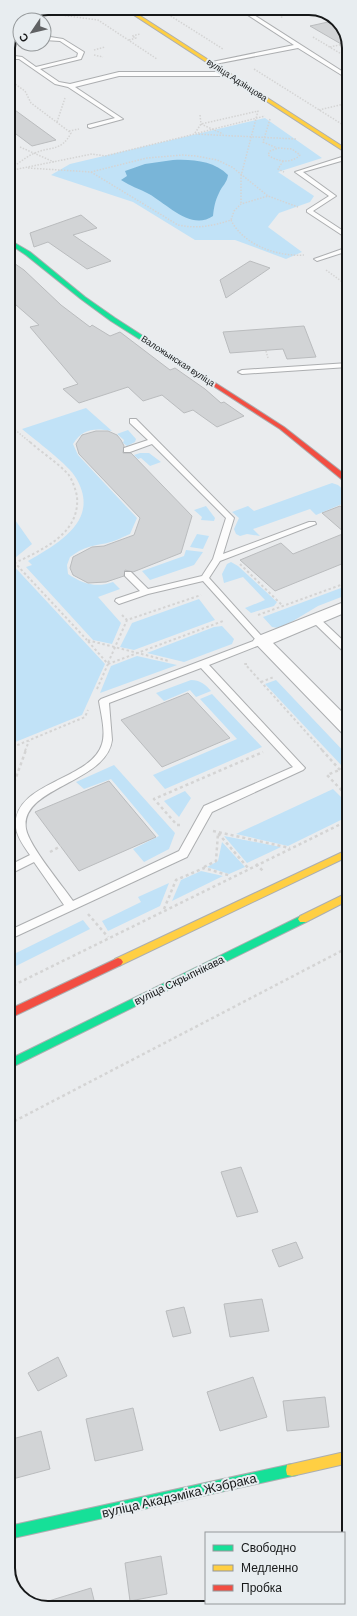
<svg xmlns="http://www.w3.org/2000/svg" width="357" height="1616" font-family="Barlow,sans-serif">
<rect width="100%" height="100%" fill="#eaecee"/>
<!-- green -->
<g fill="#c1e2f7">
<polygon points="265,118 322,158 278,172 314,196 310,202 279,213 268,227 302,252 286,259 235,240 195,240 133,202 51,175 70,164"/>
<path d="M86,408L112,431C95,428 83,428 73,444L78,455L137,518L130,534C121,538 111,543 102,544C87,547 83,548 70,557L67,565L68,574C83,584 96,588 113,582L120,589L98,597L121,623L112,644L93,640L26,567L32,565L28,561C59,543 101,520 76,478C69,465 35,440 22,429Z"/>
<polygon points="128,430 136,439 135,442 127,446 123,443 124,440 117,434"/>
<polygon points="140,453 149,453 161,462 150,466 141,458 138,459 134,455"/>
<polygon points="332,483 338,485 348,494 348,509 342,504 316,515 310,509 253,529 260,536 247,534 240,536 236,534 234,529 239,518 232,512 248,506 254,511"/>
<polygon points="206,506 215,518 214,521 201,520 202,517 194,510"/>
<polygon points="13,517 32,544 10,562 105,664 82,715 8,745 8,519"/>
<polygon points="197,534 209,536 203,549 190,547"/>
<polygon points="186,550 203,552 194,565 150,580 142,571 184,556"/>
<polygon points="231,562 238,566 277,602 274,606 251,613 245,608 265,600 243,577 224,583 222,574 227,564"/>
<polygon points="349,585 349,594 318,606 293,621 278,628 272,627 263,617"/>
<polygon points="199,599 215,620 134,650 120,647 132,623"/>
<polygon points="222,626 234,639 232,644 184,662 147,653 214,627"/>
<polygon points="137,656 177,665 100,693 111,666"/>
<path d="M191,680C200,680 205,684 211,691L196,697L190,690L164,701L156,693Z"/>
<polygon points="276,680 349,757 349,763 342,766 265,684"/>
<polygon points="212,694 262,747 165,789 153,775 237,739 200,699"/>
<polygon points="114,765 175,833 169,849 144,862 133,849 159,836 111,779 84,789 76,782"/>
<polygon points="333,789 349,805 349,816 288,846 236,834"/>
<polygon points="185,791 191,798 179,817 164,801"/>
<polygon points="224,836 281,847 247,863"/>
<polygon points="222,842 245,867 229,874 207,867 218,861"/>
<polygon points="201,871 223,876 172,901 181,880"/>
<polygon points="169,883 160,906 108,931 102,921 141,902 138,897"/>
<polygon points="83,920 90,929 14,967 8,960 8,957"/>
</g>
<!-- water -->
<path fill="#79b5d8" d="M173,160C193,159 214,161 228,175C227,183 222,186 219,193C215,201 214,207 213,216C191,231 167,204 149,194C140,189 130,186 121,180L127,176L125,171L145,164Z"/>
<!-- building -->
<g fill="#d2d4d6" stroke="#babcbe">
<polygon points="337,20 348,40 348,48 310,26"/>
<polygon points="8,105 56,140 32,146 8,128"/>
<polygon points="81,215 97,228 73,235 111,261 87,269 48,242 34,247 30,233"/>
<polygon points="8,259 24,270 61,305 90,327 92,325 110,336 120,332 170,370 175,368 205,389 221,403 224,402 244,416 217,427 193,410 184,413 162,395 143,401 128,387 79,403 63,389 78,384 30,327 39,325 8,298"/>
<polygon points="250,261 270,268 226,298 220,280"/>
<polygon points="304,326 316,357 287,359 283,349 230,353 223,332"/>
<polygon points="96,431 108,431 117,435 121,440 124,446 123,453 131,453 192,516 181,553 133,572 125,570 124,576 106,582 88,583 73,575 70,568 73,557 92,547 104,546 134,535 140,518 79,454 76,444 82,435"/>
<polygon points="340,506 348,512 349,561 275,591 240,560 281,543 293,554 345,533 322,513"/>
<polygon points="188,693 230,738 162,767 121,720"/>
<polygon points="109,781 156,837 79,871 35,812"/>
<polygon points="241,1167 258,1212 237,1217 221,1172"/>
<polygon points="296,1242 303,1258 279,1267 272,1250"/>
<polygon points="262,1299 269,1331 230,1337 224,1304"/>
<polygon points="184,1307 191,1333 173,1337 166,1311"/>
<polygon points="58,1357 67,1376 38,1391 28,1373"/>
<polygon points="253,1377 267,1417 220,1431 207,1392"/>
<polygon points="325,1397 329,1427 287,1431 283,1401"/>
<polygon points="133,1408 143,1450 95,1461 86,1419"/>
<polygon points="41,1431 50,1469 9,1480 9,1440"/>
<polygon points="161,1556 167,1594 130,1601 125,1563"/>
<polygon points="91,1588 96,1608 43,1608 42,1603"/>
</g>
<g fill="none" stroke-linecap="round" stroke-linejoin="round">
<!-- lane casing -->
<g stroke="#acaeb0" stroke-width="2">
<g id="lane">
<polygon points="237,8 243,8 348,75 348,79 298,48 210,65 210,63 212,62 294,45"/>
<polygon points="14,34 20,34 20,38 13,36"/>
<polygon points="44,36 63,39 84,52 81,59 40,69 59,82 70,84 119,72 228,72 231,74 228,76 119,76 75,87 123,119 90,128 88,127 88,125 115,118 68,87 55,84 19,59 8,59 8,55 22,57 36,67 77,57 78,53 60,41 44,40"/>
<polygon points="8,139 12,141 12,143 8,143"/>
<polygon points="348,155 348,159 303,172 336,196 313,211 348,234 348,239 307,212 307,210 329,196 295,172"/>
<polygon points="348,247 348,251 317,261 314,259"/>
<polygon points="348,363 348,367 242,374 238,372 242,370"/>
<path d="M130,419H136L234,518L223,554L309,522H315L316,524L220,561L209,578L266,641L265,643L209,665L305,768L303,770L212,812L187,857L8,940V931L64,905L34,862L8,875V866L30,855C25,848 17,837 16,828C11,782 91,781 102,744C106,732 101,714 99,701L101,699L256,640L203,581L148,594L119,604L115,601L116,599L140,591L125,576V572H131L148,589L202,576L213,559L226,518L152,444L130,452H124V448L148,440L130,423ZM201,668L293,767L204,806L179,851L73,901C62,885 29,846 26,829C19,787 107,783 112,740L109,703Z"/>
<polygon points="314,615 317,616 349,646 349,655 346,654 311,620 310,618"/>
</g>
</g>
<!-- street casing -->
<g stroke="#acaeb0" stroke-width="2">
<polygon id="street" points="349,600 349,611 273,643 349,719 349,736 343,734 253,641 256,637"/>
</g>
<!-- fast casing -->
<g stroke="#acaeb0" stroke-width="2">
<g id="fast">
<polygon points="8,239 30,252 85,297 115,318 208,378 208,380 204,380 111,321 81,299 26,255 8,243"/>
<polygon points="303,915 306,916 308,919 306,922 8,1069 8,1060"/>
<polygon points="292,1464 297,1465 298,1470 297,1475 292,1476 9,1539 9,1526"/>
</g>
</g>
<!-- slow casing -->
<g stroke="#acaeb0" stroke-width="2">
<g id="slow">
<polygon points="123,8 128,8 348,150 348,154"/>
<polygon points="349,849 349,856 121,965 118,966 115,965 113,962 115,959"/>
<polygon points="349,892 349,900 306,922 300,922 298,919 300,916"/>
<polygon points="349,1451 349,1463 292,1476 287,1475 286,1470 287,1465 292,1464"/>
</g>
</g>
<!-- jam casing -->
<g stroke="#acaeb0" stroke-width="2">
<g id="jam">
<polygon points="206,377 284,427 348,477 348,482 345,482 280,429 204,380 203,379"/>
<polygon points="118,958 121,959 123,962 121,965 8,1019 8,1010"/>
</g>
</g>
<!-- path-far2 -->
<g stroke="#d4d4d4" stroke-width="1.5" stroke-dasharray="1.5 1.5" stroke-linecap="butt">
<polyline points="158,8 223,49"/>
<polyline points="278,8 282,18"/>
<polyline points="38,12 98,20 157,59"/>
<polyline points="50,16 56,8"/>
<polyline points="313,37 348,58"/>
<polyline points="129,40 136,38 132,36 140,34"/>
<polyline points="330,47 348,43"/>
<polyline points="94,50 105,47"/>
<polyline points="94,55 103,57"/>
<polyline points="254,69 348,128"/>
<path d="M8,79L25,91L31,103L71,133C61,152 51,146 35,153C25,157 17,165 8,170"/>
<polyline points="319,110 348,103"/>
<polyline points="200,115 201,124 223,134"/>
<polyline points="270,119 263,142 277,148"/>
<polyline points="57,122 65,98"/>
<polyline points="69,131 79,129"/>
<polyline points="195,133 201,124 258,111 241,176 241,204"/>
<polyline points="198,133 265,116"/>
<polyline points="20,147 54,162"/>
<path d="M278,148L292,149L300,155C291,164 278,162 268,155L270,151Z"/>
<polyline points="283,161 278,169 284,172"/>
<polyline points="28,168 91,172 147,158 182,155 196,156 217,160 232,167 268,196"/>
<polyline points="8,171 92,154 105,156 195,134 296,139"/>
<path d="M91,172L178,225C197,229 213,226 231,220L234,211L241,204L268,196L298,207"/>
<path d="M231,220C243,245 278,257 304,255"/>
<polyline points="326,270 348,286"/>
<polyline points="266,351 268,358"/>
<polyline points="8,424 31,443"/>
</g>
<!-- path-far1 -->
<g stroke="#d4d4d4" stroke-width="2" stroke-dasharray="2.5 2.5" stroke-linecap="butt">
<path d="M30,442C42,453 57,462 68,474C72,479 76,490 77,497C80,534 43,549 15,563L87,640"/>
<polyline points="240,564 283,606"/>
<polyline points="122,615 127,620"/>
<polyline points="258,615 349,582"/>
<polyline points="108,663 127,620 201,595"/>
<polyline points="108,664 223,621"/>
<polyline points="247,664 245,664 323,751"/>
<polyline points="261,682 274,677"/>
<polyline points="97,689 108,664 87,640 169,661"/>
<polyline points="8,749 85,717 88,710"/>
<polyline points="25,751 29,741"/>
</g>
<!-- path -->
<g stroke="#d4d4d4" stroke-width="2.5" stroke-dasharray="3 3" stroke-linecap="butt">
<polyline points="322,750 340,770"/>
<polyline points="349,766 327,775 349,798"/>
<polyline points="8,799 26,750"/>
<polyline points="180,825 177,825 154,799 263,752"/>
<polyline points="213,831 290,848"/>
<polyline points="50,852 61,846"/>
<polyline points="256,864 263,871"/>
<polyline points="204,867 216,861 218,833 248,868"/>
<polyline points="164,909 176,880 204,868 231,876"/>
<polyline points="88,914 108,937"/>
<polyline points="8,988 349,820"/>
<polyline points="9,1124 349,947"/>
</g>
<!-- lane -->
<use href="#lane" fill="#fcfcfc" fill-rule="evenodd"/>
<!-- street -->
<use href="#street" fill="#fcfcfc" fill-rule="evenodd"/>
<!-- fast -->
<use href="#fast" fill="#16e098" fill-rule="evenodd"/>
<!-- slow -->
<use href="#slow" fill="#ffcf43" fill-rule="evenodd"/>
<!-- jam -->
<use href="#jam" fill="#f24e42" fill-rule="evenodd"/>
</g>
<g text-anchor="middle" stroke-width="4" stroke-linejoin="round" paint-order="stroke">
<!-- far-street labels -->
<g font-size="9" fill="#161819" stroke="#e8edf0">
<text transform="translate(237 80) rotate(33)" y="3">вуліца Адзінцова</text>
<text transform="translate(178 361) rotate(33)" y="3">Валожынская вуліца</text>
</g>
<!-- street labels -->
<g font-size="11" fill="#161819" stroke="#e8edf0">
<text transform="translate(179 980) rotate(-26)" y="4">вуліца Скрыпнікава</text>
</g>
<!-- near-street labels -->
<g font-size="13" fill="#161819" stroke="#e8edf0">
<text transform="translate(179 1495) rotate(-13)" y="5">вуліца Акадэміка Жэбрака</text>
</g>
</g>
<!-- crop -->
<path d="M0 0H357V1616H0ZM48 15H309A33 33 0 0 1 342 48V1568A33 33 0 0 1 309 1601H48A33 33 0 0 1 15 1568V48A33 33 0 0 1 48 15Z" fill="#e8edf0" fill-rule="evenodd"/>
<path fill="none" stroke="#161819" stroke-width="2" d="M48 15H309A33 33 0 0 1 342 48V1568A33 33 0 0 1 309 1601H48A33 33 0 0 1 15 1568V48A33 33 0 0 1 48 15Z"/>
<!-- legend -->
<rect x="205" y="1532" width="140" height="72" fill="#e8edf0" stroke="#94989a"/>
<rect x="213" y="1545" width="20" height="6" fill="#16e098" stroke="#94989a"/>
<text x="241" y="1552" font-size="12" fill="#161819">Свободно</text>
<rect x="213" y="1565" width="20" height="6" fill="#ffcf43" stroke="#94989a"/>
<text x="241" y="1572" font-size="12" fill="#161819">Медленно</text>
<rect x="213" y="1585" width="20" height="6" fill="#f24e42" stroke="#94989a"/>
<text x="241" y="1592" font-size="12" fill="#161819">Пробка</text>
<!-- north arrow -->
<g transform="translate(32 32) rotate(235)"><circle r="19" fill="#e8edf0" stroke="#94989a"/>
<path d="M0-3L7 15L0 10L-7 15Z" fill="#606264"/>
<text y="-6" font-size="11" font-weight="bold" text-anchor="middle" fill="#161819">С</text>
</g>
</svg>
